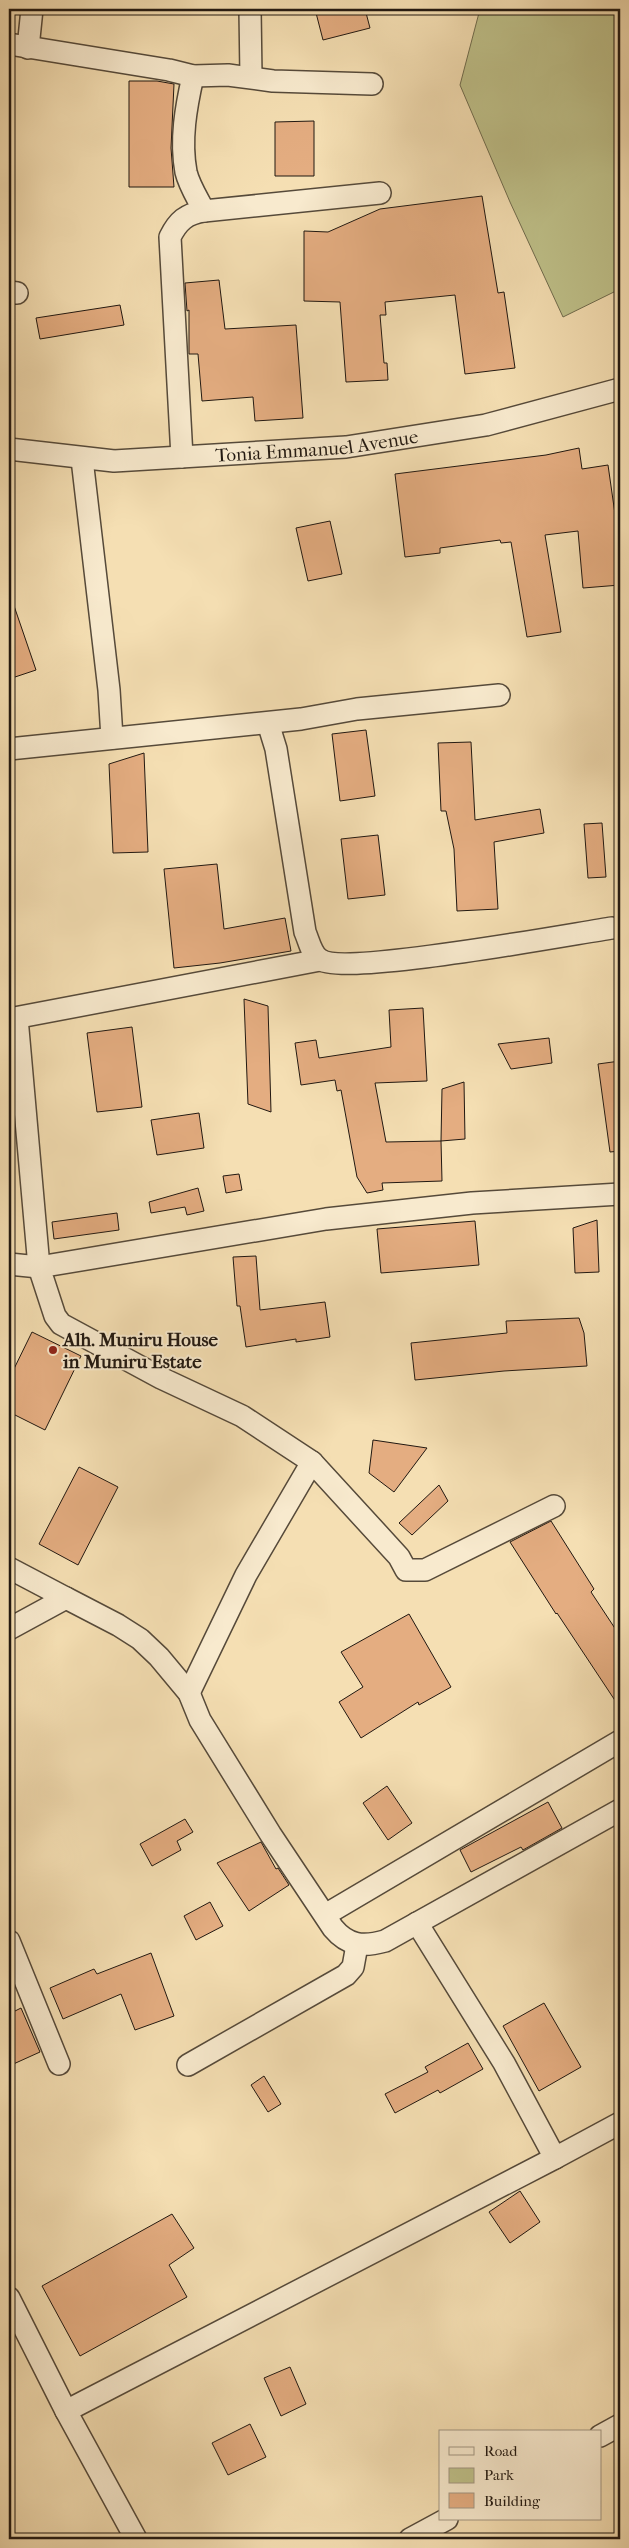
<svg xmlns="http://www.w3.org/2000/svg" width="629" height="2548" font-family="'IM FELL French Canon',serif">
<rect width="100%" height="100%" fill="#f5dfb3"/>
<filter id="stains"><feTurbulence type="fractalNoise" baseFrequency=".004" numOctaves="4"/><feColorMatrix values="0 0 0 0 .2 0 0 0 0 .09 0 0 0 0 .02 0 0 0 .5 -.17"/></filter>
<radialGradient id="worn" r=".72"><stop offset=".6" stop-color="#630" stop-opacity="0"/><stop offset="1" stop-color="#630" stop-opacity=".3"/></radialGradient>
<!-- green -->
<polygon fill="#bfc18a" stroke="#706c4e" points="480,9 620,9 620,289 563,317 510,202 460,85"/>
<!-- building -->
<g fill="#e4ad81" stroke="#211811">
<polygon points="315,9 365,9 370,28 323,40"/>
<polygon points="129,81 157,81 174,84 171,148 174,187 129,187"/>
<polygon points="314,121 314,176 275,176 275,122"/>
<polygon points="482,196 498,293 504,292 515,368 465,374 455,295 385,302 386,315 380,315 384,363 387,363 388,380 346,382 340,302 304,301 304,231 328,232 380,209"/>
<polygon points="219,280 225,329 296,325 303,418 255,421 253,397 202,401 198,354 189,354 189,310 187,311 185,283"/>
<polygon points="120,305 124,325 40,339 36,318"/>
<polygon points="579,448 582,469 608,465 620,549 620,585 583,588 578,531 545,535 561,632 527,637 511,542 501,543 500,540 440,548 440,553 405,557 395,474 546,455"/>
<polygon points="330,521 342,574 308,581 296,528"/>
<polygon points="11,597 36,670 9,679 9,598"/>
<polygon points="366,730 375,796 340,801 332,734"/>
<polygon points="471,742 475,820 540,809 544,833 494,842 498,909 457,911 454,849 446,811 441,811 438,743"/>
<polygon points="144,753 148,852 113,853 109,764"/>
<polygon points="602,823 606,877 588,878 584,824"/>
<polygon points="378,835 385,895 348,899 341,839"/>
<polygon points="217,864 224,929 285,918 291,951 220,963 174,968 164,869"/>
<polygon points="244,999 268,1006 271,1112 248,1104"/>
<polygon points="423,1008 427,1081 375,1083 386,1142 441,1141 442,1181 382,1183 383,1190 367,1193 357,1177 341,1090 337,1091 335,1080 301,1085 295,1043 316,1040 319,1058 391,1047 389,1010"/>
<polygon points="132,1027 142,1107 97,1112 87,1033"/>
<polygon points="549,1038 552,1063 511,1069 498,1044"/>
<polygon points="620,1061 620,1151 610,1152 598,1064"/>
<polygon points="464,1082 465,1139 441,1141 442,1089"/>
<polygon points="199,1113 204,1148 157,1155 151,1120"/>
<polygon points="239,1174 242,1190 226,1193 223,1176"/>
<polygon points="198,1188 204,1211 187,1215 185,1207 151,1213 149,1202"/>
<polygon points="117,1213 119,1230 54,1239 52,1222"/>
<polygon points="597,1220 599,1272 575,1273 573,1228"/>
<polygon points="475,1221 479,1265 381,1273 377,1229"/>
<polygon points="256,1256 260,1310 325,1302 330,1337 296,1342 296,1339 246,1347 240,1306 237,1306 233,1257"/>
<polygon points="579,1318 584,1333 587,1366 504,1371 415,1380 411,1343 507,1333 506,1321"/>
<polygon points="32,1332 81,1356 45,1430 9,1412 9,1379"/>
<polygon points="373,1440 427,1448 394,1492 369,1473"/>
<polygon points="79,1467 118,1487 78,1565 39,1544"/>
<polygon points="439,1485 448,1501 412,1535 399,1523"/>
<polygon points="551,1521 594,1589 591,1592 620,1636 620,1708 557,1613 556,1614 510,1542"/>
<polygon points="409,1614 451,1687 419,1705 418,1702 361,1738 339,1702 363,1687 341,1652"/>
<polygon points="387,1786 412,1823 388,1840 363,1803"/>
<polygon points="548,1802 562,1828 523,1850 521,1847 471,1872 460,1850"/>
<polygon points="185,1819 193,1832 177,1841 181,1850 152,1866 140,1844"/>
<polygon points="261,1842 276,1869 278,1868 289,1885 249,1911 217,1863"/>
<polygon points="210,1902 223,1926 196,1940 184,1916"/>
<polygon points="151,1953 174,2016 135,2030 121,1994 63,2019 50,1988 94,1969 97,1974"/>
<polygon points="544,2003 581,2067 539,2091 503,2026"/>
<polygon points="21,2008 40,2052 9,2066 9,2014"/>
<polygon points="468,2043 483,2069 440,2093 438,2090 395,2113 385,2094 428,2072 425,2067"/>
<polygon points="264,2076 281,2104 268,2112 251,2085"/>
<polygon points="520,2191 540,2222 510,2243 489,2212"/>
<polygon points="172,2214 194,2248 169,2265 187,2297 80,2356 42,2286"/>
<polygon points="290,2367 306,2404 281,2416 264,2378"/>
<polygon points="250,2424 266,2457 228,2475 212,2443"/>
</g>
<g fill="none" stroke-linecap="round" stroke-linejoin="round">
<!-- minor casing -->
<g stroke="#564a3a" stroke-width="24">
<g id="minor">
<polyline points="250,9 251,77"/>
<polyline points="9,44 169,70 193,76 228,75 273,81 372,84"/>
<polyline points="28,48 32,9"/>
<path d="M193,76C186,107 180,140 186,172C189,185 198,199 204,211"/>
<polyline points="9,292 17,293"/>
<path id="s1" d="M9,449L114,461L346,447L486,425L620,389"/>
<path d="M182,457L170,237C178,221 186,214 204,211L380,193"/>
<polyline points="82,459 109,690 112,738"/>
<path d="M268,723L276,749L305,932C309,941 311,953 319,959C342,977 571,934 612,928"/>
<polyline points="9,749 301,719 357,709 499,695"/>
<polyline points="9,1019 320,960"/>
<polyline points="9,1264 39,1267 17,1018"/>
<polyline points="554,1506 425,1570 406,1570 399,1557 312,1462 242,1416 161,1378 61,1324 55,1316 39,1267 326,1219 472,1203 620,1194"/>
<polyline points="9,1568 66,1598"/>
<path d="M9,1629L66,1598L118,1625L140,1639L159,1657L189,1693L200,1720L271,1835L333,1928C348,1946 363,1947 385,1941L620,1810"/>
<polyline points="189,1693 246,1575 312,1462"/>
<polyline points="325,1915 620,1741"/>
<polyline points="417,1923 504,2063 555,2158 620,2123"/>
<polyline points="9,1941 59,2064"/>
<polyline points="188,2065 346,1975 353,1967 357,1945"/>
<polyline points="9,2298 66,2411"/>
<polyline points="600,2436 620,2425"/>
<polyline points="136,2539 66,2411 555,2158"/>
<polyline points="410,2539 447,2519"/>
</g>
</g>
<!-- minor -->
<use href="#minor" stroke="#f8eace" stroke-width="21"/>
</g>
<!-- markers -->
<circle fill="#8f2418" stroke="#f8eace" stroke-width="2" cx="53" cy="1350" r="5"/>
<g text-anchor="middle" stroke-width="4" stroke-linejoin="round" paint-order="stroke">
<!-- street labels -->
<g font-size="19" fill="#211811" stroke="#f8eace">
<text dy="7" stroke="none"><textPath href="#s1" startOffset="309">Tonia Emmanuel Avenue</textPath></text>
</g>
<!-- poi labels -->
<g font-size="19" font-weight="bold" fill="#211811" stroke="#f8eace" text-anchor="start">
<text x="63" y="1346">Alh. Muniru House<tspan x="63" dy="22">in Muniru Estate</tspan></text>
</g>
</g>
<!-- margin -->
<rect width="629" height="2548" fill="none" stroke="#f5dfb3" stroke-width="30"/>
<rect x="10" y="10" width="609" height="2528" fill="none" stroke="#211811" stroke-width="2.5"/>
<rect x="15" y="15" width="599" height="2518" fill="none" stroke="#211811"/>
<!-- legend -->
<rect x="439" y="2430" width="162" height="90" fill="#f8eace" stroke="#a29682"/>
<rect x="449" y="2447" width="25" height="8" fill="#f8eace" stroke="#a29682"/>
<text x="484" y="2456" font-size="15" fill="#211811">Road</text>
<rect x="449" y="2468" width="25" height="15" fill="#bfc18a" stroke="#a29682"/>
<text x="484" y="2480" font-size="15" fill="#211811">Park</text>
<rect x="449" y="2493" width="25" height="15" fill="#e4ad81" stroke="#a29682"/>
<text x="484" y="2506" font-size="15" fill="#211811">Building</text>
<rect width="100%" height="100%" filter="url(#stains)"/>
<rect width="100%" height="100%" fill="url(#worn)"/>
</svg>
